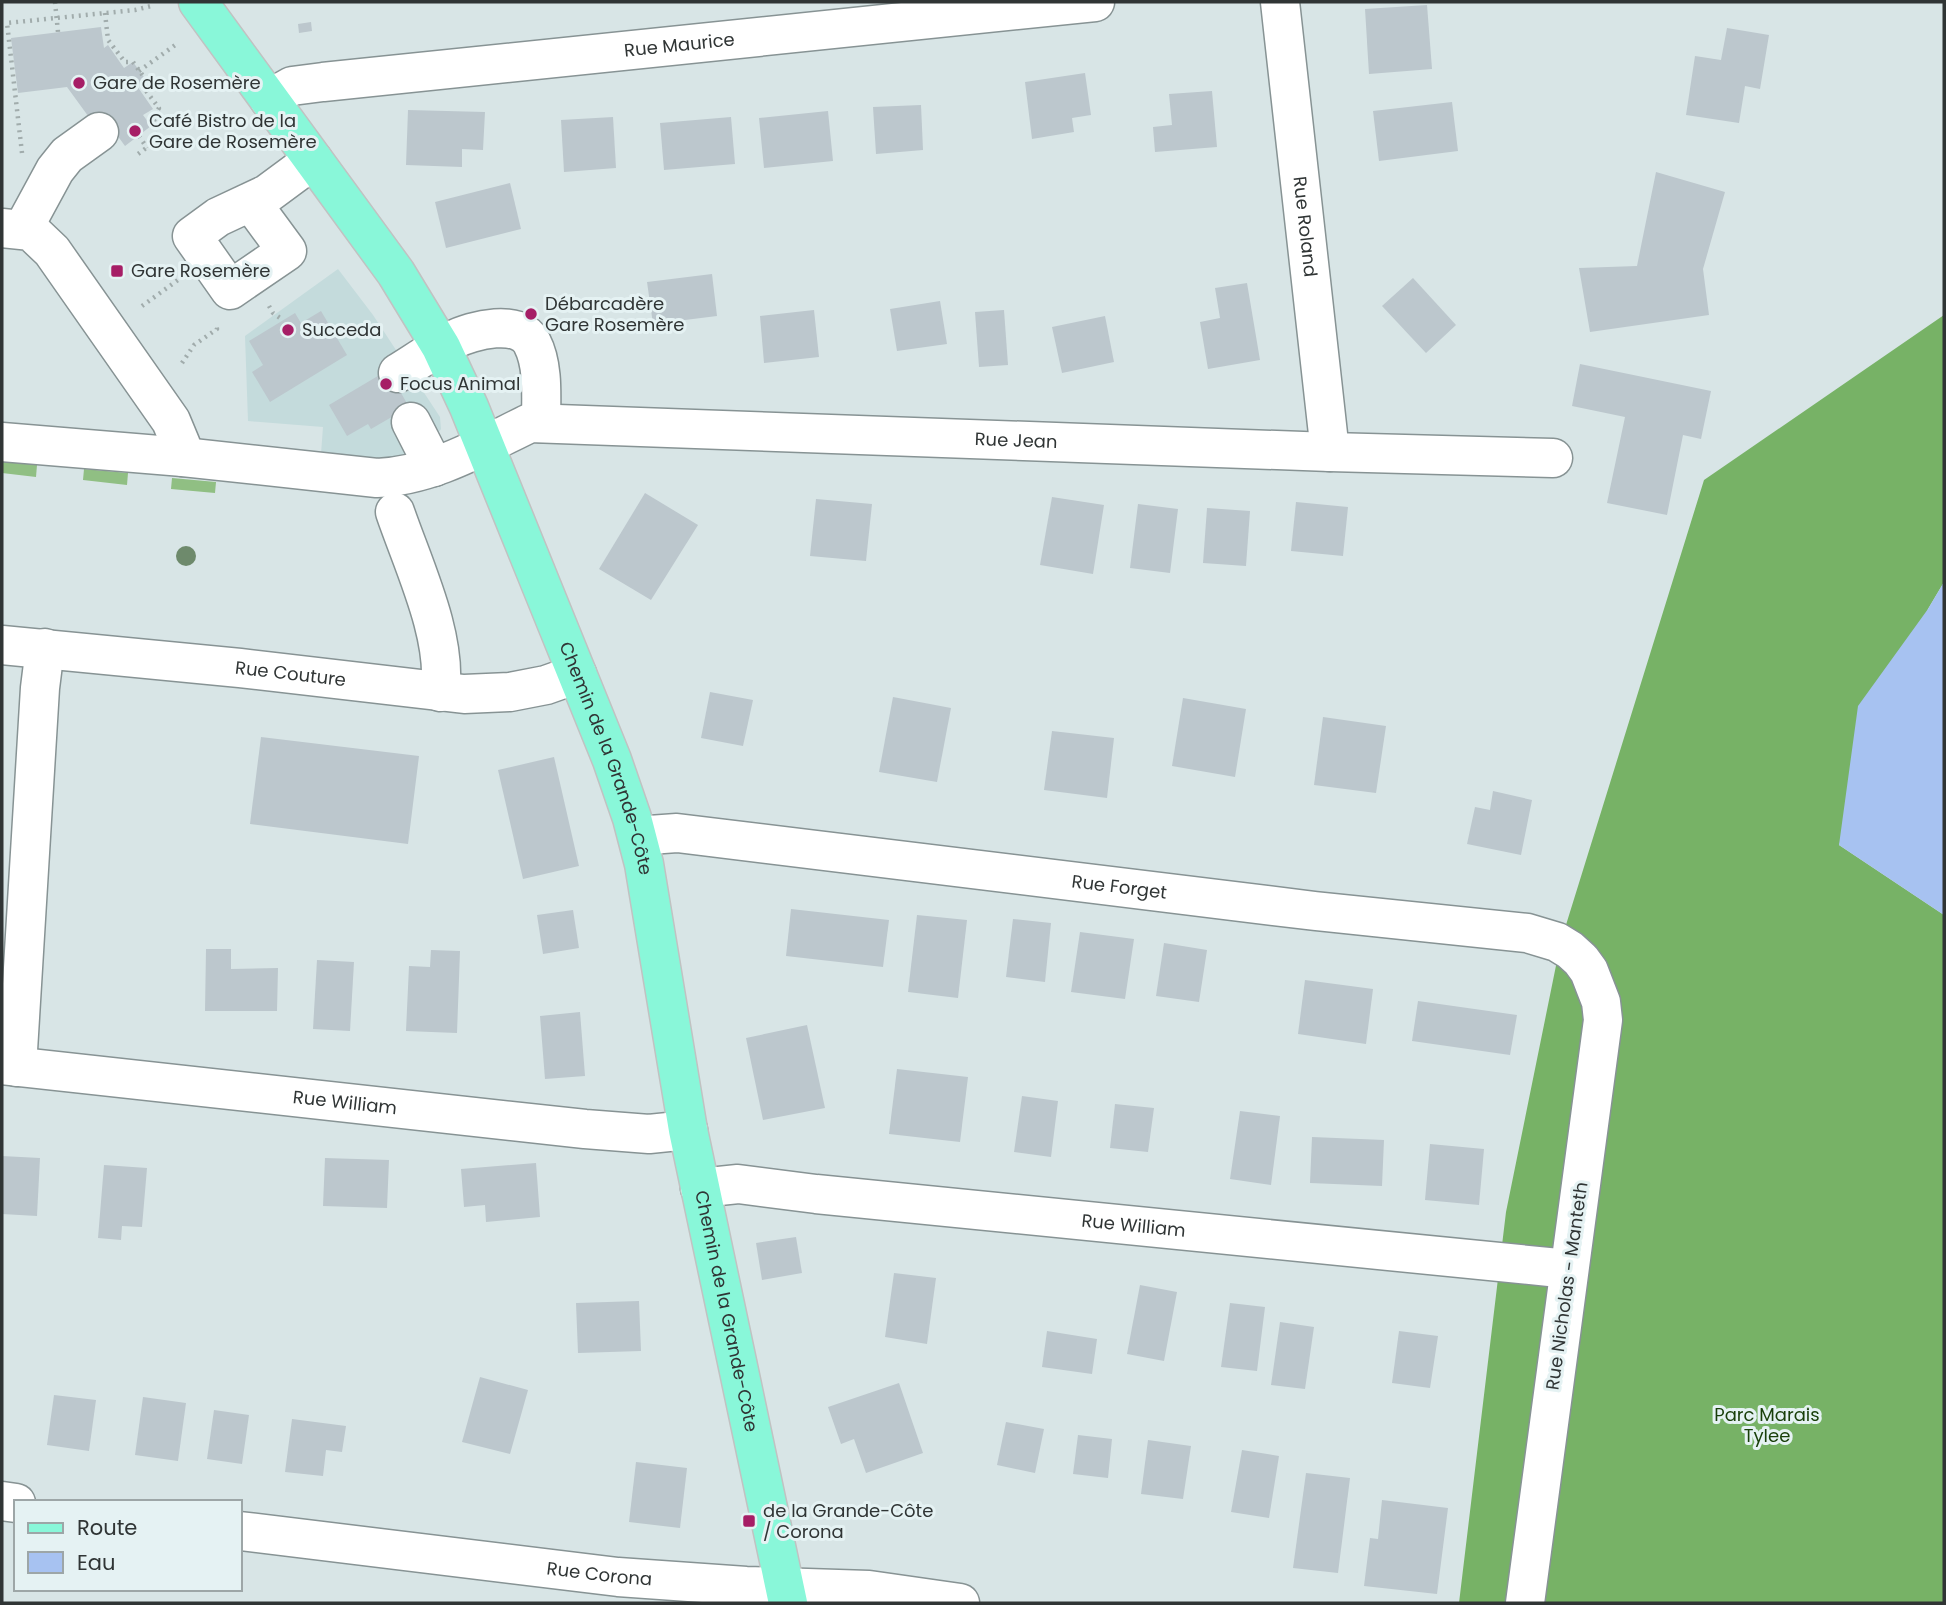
<svg xmlns="http://www.w3.org/2000/svg" width="1946" height="1605" font-family="Poppins,sans-serif">
<rect width="100%" height="100%" fill="#d8e5e6"/>
<!-- built -->
<polygon fill="#c4dbdc" points="338,269 373,315 440,417 441,429 434,439 407,457 369,459 321,454 323,427 248,421 245,336"/>
<!-- green -->
<g fill="#90bf83">
<polygon points="2,461 37,465 36,477 2,473"/>
<polygon points="84,469 128,473 127,485 83,480"/>
<polygon points="172,478 216,482 215,493 171,489"/>
</g>
<!-- forest -->
<polygon fill="#77b266" points="1944,315 1944,582 1928,609 1839,845 1944,915 1944,1603 1459,1603 1506,1212 1561,941 1704,480"/>
<!-- water -->
<polygon fill="#a7c2f1" points="1944,582 1944,915 1839,845 1858,706 1928,609"/>
<!-- building -->
<g fill="#bcc7cd">
<polygon points="1427,5 1432,69 1369,74 1365,9"/>
<polygon points="311,22 312,31 299,33 298,24"/>
<polygon points="101,27 104,48 108,45 124,68 133,62 146,80 137,86 153,109 143,115 151,126 125,146 117,135 107,142 67,87 18,93 11,38"/>
<polygon points="1727,28 1769,35 1760,89 1745,86 1739,123 1686,115 1695,56 1721,60"/>
<polygon points="1085,73 1091,115 1072,118 1074,132 1032,139 1025,82"/>
<polygon points="1212,91 1217,147 1155,152 1153,127 1172,125 1169,94"/>
<polygon points="1452,102 1458,151 1379,161 1373,111"/>
<polygon points="921,105 923,150 876,154 873,107"/>
<polygon points="408,110 485,112 483,150 462,149 462,167 406,165"/>
<polygon points="828,111 833,161 764,168 759,118"/>
<polygon points="613,117 616,168 564,172 561,120"/>
<polygon points="731,117 735,164 664,170 660,123"/>
<polygon points="1656,172 1725,192 1703,269 1709,315 1590,332 1579,268 1637,266"/>
<polygon points="510,183 521,229 446,248 435,202"/>
<polygon points="712,274 717,316 653,324 647,282"/>
<polygon points="1413,278 1456,325 1426,353 1382,306"/>
<polygon points="1247,283 1260,360 1208,369 1200,322 1220,318 1215,288"/>
<polygon points="940,301 947,344 897,351 890,309"/>
<polygon points="814,310 819,357 764,363 760,316"/>
<polygon points="1004,310 1008,365 979,367 975,312"/>
<polygon points="321,311 347,355 270,402 252,372 263,365 249,341 295,313 301,323"/>
<polygon points="1105,316 1114,362 1062,373 1052,327"/>
<polygon points="1580,364 1711,391 1701,439 1683,435 1667,515 1607,503 1625,417 1572,406"/>
<polygon points="388,370 409,407 371,429 368,424 347,436 329,405"/>
<polygon points="645,493 698,525 651,600 599,569"/>
<polygon points="1052,497 1104,505 1093,574 1040,565"/>
<polygon points="816,499 872,504 866,561 810,556"/>
<polygon points="1296,502 1348,507 1343,556 1291,551"/>
<polygon points="1138,504 1178,509 1170,573 1130,568"/>
<polygon points="1207,508 1250,511 1246,566 1203,563"/>
<polygon points="710,692 753,700 743,746 701,738"/>
<polygon points="893,697 951,708 937,782 879,772"/>
<polygon points="1183,698 1246,709 1235,777 1172,766"/>
<polygon points="1323,717 1386,726 1376,793 1314,785"/>
<polygon points="1052,731 1114,738 1107,798 1044,790"/>
<polygon points="261,737 419,756 408,844 250,824"/>
<polygon points="554,757 579,866 523,879 498,770"/>
<polygon points="1493,791 1532,800 1521,855 1467,844 1475,807 1490,810"/>
<polygon points="791,909 889,920 883,967 786,956"/>
<polygon points="573,910 579,948 543,954 537,915"/>
<polygon points="917,915 967,920 958,998 908,992"/>
<polygon points="1013,919 1051,923 1045,982 1006,977"/>
<polygon points="1080,932 1134,939 1125,999 1071,992"/>
<polygon points="1164,943 1207,950 1199,1002 1156,996"/>
<polygon points="206,949 231,949 231,969 278,968 277,1011 205,1011"/>
<polygon points="431,950 460,951 457,1033 406,1031 409,966 430,967"/>
<polygon points="317,960 354,962 350,1031 313,1029"/>
<polygon points="1305,980 1373,989 1366,1044 1298,1034"/>
<polygon points="1418,1001 1517,1015 1510,1055 1412,1041"/>
<polygon points="580,1012 585,1076 545,1079 540,1016"/>
<polygon points="807,1025 825,1108 763,1120 746,1038"/>
<polygon points="897,1069 968,1077 960,1142 889,1134"/>
<polygon points="1022,1096 1058,1101 1051,1157 1014,1152"/>
<polygon points="1115,1104 1154,1108 1148,1152 1110,1148"/>
<polygon points="1240,1111 1280,1116 1271,1185 1230,1179"/>
<polygon points="1312,1137 1384,1140 1382,1186 1310,1183"/>
<polygon points="1430,1144 1484,1149 1479,1205 1425,1200"/>
<polygon points="2,1156 40,1158 37,1216 2,1214"/>
<polygon points="325,1158 389,1160 387,1208 323,1206"/>
<polygon points="536,1163 540,1217 486,1222 485,1205 464,1207 461,1169"/>
<polygon points="104,1165 147,1168 142,1227 122,1226 121,1240 98,1238"/>
<polygon points="796,1237 802,1273 762,1280 756,1243"/>
<polygon points="894,1273 936,1278 927,1344 885,1337"/>
<polygon points="1140,1285 1177,1292 1164,1361 1127,1354"/>
<polygon points="639,1301 641,1351 578,1353 576,1303"/>
<polygon points="1230,1303 1265,1307 1257,1371 1221,1367"/>
<polygon points="1280,1322 1314,1327 1305,1389 1271,1385"/>
<polygon points="1047,1331 1097,1339 1092,1374 1042,1367"/>
<polygon points="1399,1331 1438,1336 1430,1388 1392,1383"/>
<polygon points="480,1377 528,1390 510,1454 462,1442"/>
<polygon points="899,1383 923,1453 866,1473 854,1439 841,1444 828,1407"/>
<polygon points="54,1395 96,1400 89,1451 47,1445"/>
<polygon points="143,1397 186,1403 178,1461 135,1455"/>
<polygon points="214,1410 249,1415 242,1464 207,1459"/>
<polygon points="292,1419 346,1426 342,1452 326,1450 323,1476 285,1472"/>
<polygon points="1006,1422 1044,1429 1035,1473 997,1465"/>
<polygon points="1078,1435 1112,1439 1108,1478 1073,1474"/>
<polygon points="1148,1440 1191,1446 1183,1499 1141,1494"/>
<polygon points="1242,1450 1279,1456 1269,1518 1231,1512"/>
<polygon points="636,1462 687,1468 680,1528 629,1522"/>
<polygon points="1306,1473 1350,1478 1338,1573 1293,1568"/>
<polygon points="1382,1500 1448,1508 1437,1594 1364,1586 1370,1538 1378,1539"/>
</g>
<g fill="none" stroke-linecap="round" stroke-linejoin="round">
<!-- minor casing -->
<g stroke="#879394" stroke-width="41">
<g id="minor">
<path id="s1" d="M1280,2L1330,452"/>
<path id="s2" d="M269,99L292,86L323,82L1095,2"/>
<polyline points="251,202 287,251 230,290 192,236 218,217 267,194 313,160"/>
<polyline points="2,228 31,231 52,251 171,421 181,445 183,457"/>
<polyline points="23,229 55,170 67,155 99,132"/>
<path d="M398,373C416,362 434,349 453,340C472,330 520,318 532,343C544,366 541,398 541,423"/>
<polyline points="411,422 434,467"/>
<path id="s3" d="M2,442L183,457L377,478C432,476 482,446 530,423L1330,452L1553,458"/>
<path d="M395,512C413,565 448,637 440,692"/>
<path id="s4" d="M2,645L240,668L464,694L510,692L546,685L577,674"/>
<path id="s5" d="M638,838L649,835L677,833L1315,911L1527,933L1557,942L1570,950L1581,960L1589,971L1601,1002L1603,1020L1525,1603"/>
<path id="s6" d="M2,1065L585,1129L649,1134L688,1130"/>
<polyline points="17,1067 40,688 45,648"/>
<path id="s7" d="M700,1188L738,1184L816,1194L1569,1269"/>
<polyline points="2,1501 16,1503"/>
<path id="s8" d="M240,1531L618,1577L746,1586L869,1590L960,1603"/>
</g>
</g>
<!-- major casing -->
<g stroke="#c1c2c2" stroke-width="41">
<g id="major">
<path id="s9" d="M198,2L396,273L441,347L469,407L612,760L632,818L644,864L688,1130L788,1603"/>
</g>
</g>
<!-- path -->
<g stroke="#a1acac" stroke-width="4.5" stroke-dasharray="2 5" stroke-linecap="butt">
<polyline points="55,2 58,32"/>
<polyline points="105,13 108,40 125,62 133,62 146,80 143,87 159,108 153,118 159,132 153,143 138,154"/>
<polyline points="139,71 178,43"/>
<polyline points="139,136 147,148"/>
<polyline points="22,153 7,23 135,10 151,6"/>
<polyline points="142,306 178,280"/>
<polyline points="269,306 273,313 283,320"/>
<polyline points="182,363 194,345 217,329 216,323"/>
</g>
<!-- minor -->
<use href="#minor" stroke="#fff" stroke-width="38"/>
<!-- major -->
<use href="#major" stroke="#89f7d9" stroke-width="38"/>
</g>
<!-- trees -->
<circle fill="#6e8a6c" cx="186" cy="556" r="10"/>
<!-- markers -->
<g fill="#a61e66" stroke="#e5f2f3" stroke-width="2.5">
<circle cx="79" cy="83" r="7"/>
<circle cx="135" cy="131" r="7"/>
<rect x="110" y="264" width="14" height="14" rx="3.5"/>
<circle cx="531" cy="314" r="7"/>
<circle cx="288" cy="330" r="7"/>
<circle cx="386" cy="384" r="7"/>
<rect x="742" y="1514" width="14" height="14" rx="3.5"/>
</g>
<g text-anchor="middle" stroke-width="6" stroke-linejoin="round" paint-order="stroke">
<!-- street labels -->
<g font-size="18" fill="#303535" stroke="#e5f2f3">
<text dy="6" stroke="none"><textPath href="#s2" startOffset="416">Rue Maurice</textPath></text>
<text dy="6" stroke="none"><textPath href="#s1" startOffset="226">Rue Roland</textPath></text>
<text dy="6" stroke="none"><textPath href="#s3" startOffset="1027">Rue Jean</textPath></text>
<text dy="6" stroke="none"><textPath href="#s4" startOffset="290">Rue Couture</textPath></text>
<text dy="6" stroke="none"><textPath href="#s9" startOffset="866">Chemin de la Grande-Côte</textPath></text>
<text dy="6" stroke="none"><textPath href="#s5" startOffset="485">Rue Forget</textPath></text>
<text dy="6" stroke="none"><textPath href="#s6" startOffset="345">Rue William</textPath></text>
<text dy="6" stroke="none"><textPath href="#s7" startOffset="436">Rue William</textPath></text>
<text transform="translate(1567 1286) rotate(-82)" y="6">Rue Nicholas - Manteth</text>
<text dy="6" stroke="none"><textPath href="#s9" startOffset="1433">Chemin de la Grande-Côte</textPath></text>
<text dy="6" stroke="none"><textPath href="#s8" startOffset="362">Rue Corona</textPath></text>
</g>
<!-- poi labels -->
<g font-size="18" fill="#303535" stroke="#e5f2f3" text-anchor="start">
<text x="93" y="89">Gare de Rosemère</text>
<text x="149" y="127">Café Bistro de la<tspan x="149" dy="21">Gare de Rosemère</tspan></text>
<text x="131" y="277">Gare Rosemère</text>
<text x="545" y="310">Débarcadère<tspan x="545" dy="21">Gare Rosemère</tspan></text>
<text x="302" y="336">Succeda</text>
<text x="400" y="390">Focus Animal</text>
<text x="763" y="1517">de la Grande-Côte<tspan x="763" dy="21">/ Corona</tspan></text>
</g>
<!-- park labels -->
<g font-size="18" fill="#183f09" stroke="#e5f2f3">
<text x="1767" y="1421">Parc Marais<tspan x="1767" dy="21">Tylee</tspan></text>
</g>
</g>
<!-- border -->
<rect width="1946" height="1605" fill="none" stroke="#303535" stroke-width="7"/>
<!-- legend -->
<rect x="14" y="1500" width="228" height="91" fill="#e5f2f3" stroke="#9da6a7" stroke-width="2"/>
<rect x="28" y="1523" width="35" height="10" fill="#89f7d9" stroke="#9da6a7" stroke-width="2"/>
<text x="77" y="1535" font-size="21" fill="#303535">Route</text>
<rect x="28" y="1552" width="35" height="21" fill="#a7c2f1" stroke="#9da6a7" stroke-width="2"/>
<text x="77" y="1570" font-size="21" fill="#303535">Eau</text>
</svg>
